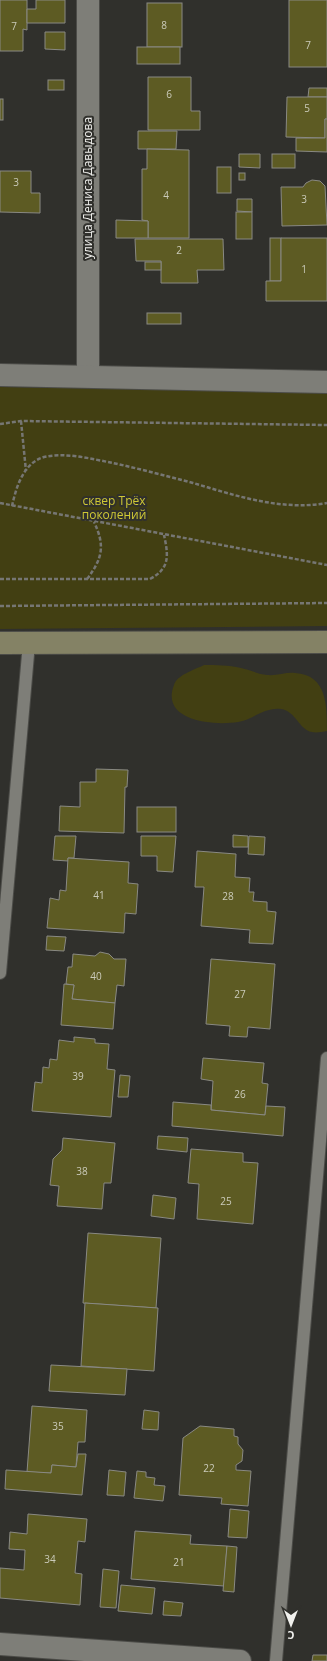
<svg xmlns="http://www.w3.org/2000/svg" width="327" height="1661" font-family="'Open Sans',sans-serif">
<rect width="100%" height="100%" fill="#30302c"/>
<!-- green -->
<g fill="#423f12">
<polygon points="0,387 327,392 327,626 0,629"/>
<path d="M204,665C216,665 228,665 241,668C250,670 258,674 267,675C277,676 286,672 295,673C327,675 327,705 327,731C322,732 316,733 312,732C299,730 296,711 281,709C264,707 252,720 238,722C213,726 160,721 174,685C177,675 194,670 204,665Z"/>
</g>
<!-- building -->
<g fill="#5d5b23" stroke="#898983">
<polygon points="0,0 27,0 27,30 23,29 23,51 0,51"/>
<polygon points="36,0 65,0 65,23 27,23 27,9 36,9"/>
<rect x="289" y="0" width="38" height="67"/>
<rect x="147" y="3" width="35" height="44"/>
<polygon points="45,32 65,32 65,50 45,49"/>
<rect x="137" y="47" width="43" height="17"/>
<polygon points="148,77 191,77 191,111 200,111 200,130 148,130"/>
<rect x="48" y="80" width="16" height="10"/>
<polygon points="309,88 327,88 327,97 308,97"/>
<polygon points="287,97 327,97 327,119 325,119 325,138 286,137"/>
<rect x="0" y="99" width="3" height="21"/>
<polygon points="325,119 327,119 327,152 296,151 296,138 325,138"/>
<polygon points="138,131 177,131 176,149 138,149"/>
<polygon points="147,149 189,150 189,238 148,238 148,221 142,220 142,169 147,169"/>
<polygon points="239,154 260,154 260,168 239,167"/>
<rect x="272" y="154" width="23" height="14"/>
<rect x="217" y="167" width="14" height="26"/>
<polygon points="0,171 31,171 31,193 40,193 40,213 0,212"/>
<rect x="239" y="173" width="6" height="7"/>
<polygon points="312,180 320,181 325,186 327,225 282,226 281,187 303,187 306,183"/>
<polygon points="237,199 252,199 252,212 237,211"/>
<rect x="236" y="212" width="16" height="27"/>
<polygon points="116,220 148,221 148,238 116,238"/>
<rect x="270" y="238" width="11" height="43"/>
<polygon points="281,238 327,238 327,301 266,301 266,281 281,281"/>
<polygon points="135,239 223,239 224,270 197,270 198,283 161,283 161,261 136,261"/>
<rect x="145" y="262" width="16" height="8"/>
<rect x="147" y="313" width="34" height="11"/>
<polygon points="96,769 128,770 127,787 125,787 124,833 59,831 60,806 80,807 80,782 96,782"/>
<rect x="137" y="807" width="39" height="25"/>
<polygon points="233,835 248,836 248,847 233,847"/>
<polygon points="55,836 76,836 74,858 68,858 68,861 53,860"/>
<polygon points="141,836 176,836 173,872 157,871 157,856 141,856"/>
<polygon points="249,836 265,837 264,855 248,854"/>
<polygon points="197,851 236,854 235,877 250,878 249,892 254,892 253,901 267,902 267,911 276,912 273,944 249,943 250,930 201,926 204,887 195,887"/>
<polygon points="68,858 129,862 128,883 138,884 136,914 125,913 124,933 47,928 50,898 59,900 60,890 66,891"/>
<polygon points="47,936 66,937 64,951 46,950"/>
<polygon points="100,952 109,954 114,959 126,959 124,986 117,985 115,1003 72,999 74,985 66,984 68,967 72,967 73,954 95,956"/>
<polygon points="211,959 275,964 270,1029 248,1027 247,1037 229,1036 230,1026 206,1024"/>
<polygon points="64,984 74,985 72,999 115,1003 113,1029 61,1025"/>
<polygon points="74,1037 95,1039 95,1043 109,1044 107,1069 115,1070 111,1117 32,1111 35,1082 42,1083 43,1067 49,1068 50,1059 57,1060 59,1040 74,1042"/>
<polygon points="203,1058 264,1063 262,1083 268,1084 265,1115 211,1110 213,1081 201,1079"/>
<polygon points="120,1075 130,1076 128,1097 118,1097"/>
<polygon points="173,1102 211,1105 211,1110 265,1115 266,1106 285,1107 283,1136 172,1126"/>
<polygon points="158,1136 188,1138 187,1152 157,1149"/>
<polygon points="63,1138 115,1143 111,1183 104,1183 102,1209 57,1206 59,1186 50,1185 53,1159 62,1150"/>
<polygon points="191,1149 243,1153 243,1162 258,1163 253,1224 197,1219 199,1184 188,1183"/>
<polygon points="153,1195 176,1198 174,1219 151,1216"/>
<polygon points="88,1233 161,1238 156,1308 83,1303"/>
<polygon points="85,1303 158,1308 154,1371 81,1366"/>
<polygon points="51,1365 127,1369 125,1395 49,1391"/>
<polygon points="32,1406 87,1410 85,1442 78,1442 76,1467 52,1465 51,1473 27,1472"/>
<polygon points="144,1410 159,1412 158,1430 142,1429"/>
<polygon points="200,1426 234,1429 234,1436 238,1437 238,1444 243,1450 242,1461 236,1465 236,1470 251,1471 248,1506 221,1504 222,1498 179,1495 183,1438"/>
<polygon points="78,1454 86,1454 82,1495 5,1489 6,1470 51,1473 52,1465 76,1467"/>
<polygon points="109,1470 126,1472 124,1496 107,1495"/>
<polygon points="137,1471 146,1472 146,1477 155,1478 154,1485 165,1486 163,1501 134,1498"/>
<polygon points="230,1509 249,1511 247,1538 228,1537"/>
<polygon points="28,1514 87,1519 85,1542 78,1541 75,1573 82,1574 80,1605 0,1598 0,1568 24,1570 25,1550 9,1549 10,1532 27,1534"/>
<polygon points="135,1531 191,1535 190,1544 227,1546 224,1586 131,1579"/>
<polygon points="227,1546 237,1547 234,1592 223,1591"/>
<polygon points="103,1569 119,1571 116,1608 100,1607"/>
<polygon points="121,1585 155,1588 152,1614 118,1611"/>
<polygon points="164,1601 183,1603 181,1616 163,1615"/>
<polygon points="313,1655 327,1655 327,1661 312,1661"/>
</g>
<g fill="none" stroke-linecap="round" stroke-linejoin="round">
<!-- lane casing -->
<g stroke="#4c4c48" stroke-width="14">
<g id="lane">
<polyline points="0,973 29,643"/>
<polyline points="276,1661 327,1058"/>
</g>
</g>
<!-- street casing -->
<g stroke="#4c4c48" stroke-width="24">
<g id="street">
<polyline points="88,0 88,376"/>
<polyline points="0,375 327,382"/>
<polyline points="0,1644 240,1661"/>
</g>
</g>
<!-- secondary casing -->
<g stroke="#4c4c48" stroke-width="24">
<polyline id="secondary" points="0,643 327,642"/>
</g>
<!-- path -->
<g stroke="#767673" stroke-width="2.5" stroke-dasharray="4 2" stroke-linecap="butt">
<polyline points="21,421 26,471"/>
<polyline points="0,424 21,421 327,425"/>
<polyline points="0,503 327,565"/>
<path d="M12,506C16,488 23,463 44,457C66,452 92,459 113,463C140,469 167,476 193,483C237,496 281,511 327,503"/>
<path d="M0,579H150C171,568 168,554 164,535"/>
<path d="M87,579C103,558 105,545 94,522"/>
<polyline points="0,606 327,603"/>
</g>
<!-- lane -->
<use href="#lane" stroke="#7e7e78" stroke-width="12"/>
<!-- street -->
<use href="#street" stroke="#7e7e78" stroke-width="22"/>
<!-- secondary -->
<use href="#secondary" stroke="#848265" stroke-width="22"/>
</g>
<g text-anchor="middle" stroke-width="4" stroke-linejoin="round" paint-order="stroke">
<!-- number labels -->
<g font-size="10" fill="#cbcbba">
<text x="164" y="29">8</text>
<text x="14" y="30">7</text>
<text x="308" y="49">7</text>
<text x="169" y="98">6</text>
<text x="307" y="112">5</text>
<text x="16" y="186">3</text>
<text x="166" y="199">4</text>
<text x="304" y="203">3</text>
<text x="179" y="254">2</text>
<text x="304" y="273">1</text>
<text x="99" y="899">41</text>
<text x="228" y="900">28</text>
<text x="96" y="980">40</text>
<text x="240" y="998">27</text>
<text x="78" y="1080">39</text>
<text x="240" y="1098">26</text>
<text x="82" y="1175">38</text>
<text x="226" y="1205">25</text>
<text x="58" y="1430">35</text>
<text x="209" y="1472">22</text>
<text x="50" y="1563">34</text>
<text x="179" y="1566">21</text>
</g>
<!-- street labels -->
<g font-size="12" fill="#f0f0ed" stroke="#30302c">
<text transform="translate(88 188) rotate(-90)" y="4">улица Дениса Давыдова</text>
</g>
<!-- park labels -->
<g font-size="12" fill="#cfc835" stroke="#30302c">
<text x="114" y="505">сквер Трёх<tspan x="114" dy="14">поколений</tspan></text>
</g>
</g>
<!-- north arrow -->
<g transform="translate(291 1625) rotate(180)" stroke="#30302c" stroke-width="3" paint-order="stroke">
<path d="M0-3L7 15L0 10L-7 15Z" fill="#f0f0ed"/>
<text y="-6" font-size="11" font-weight="bold" text-anchor="middle" fill="#f0f0ed">С</text>
</g>
</svg>
